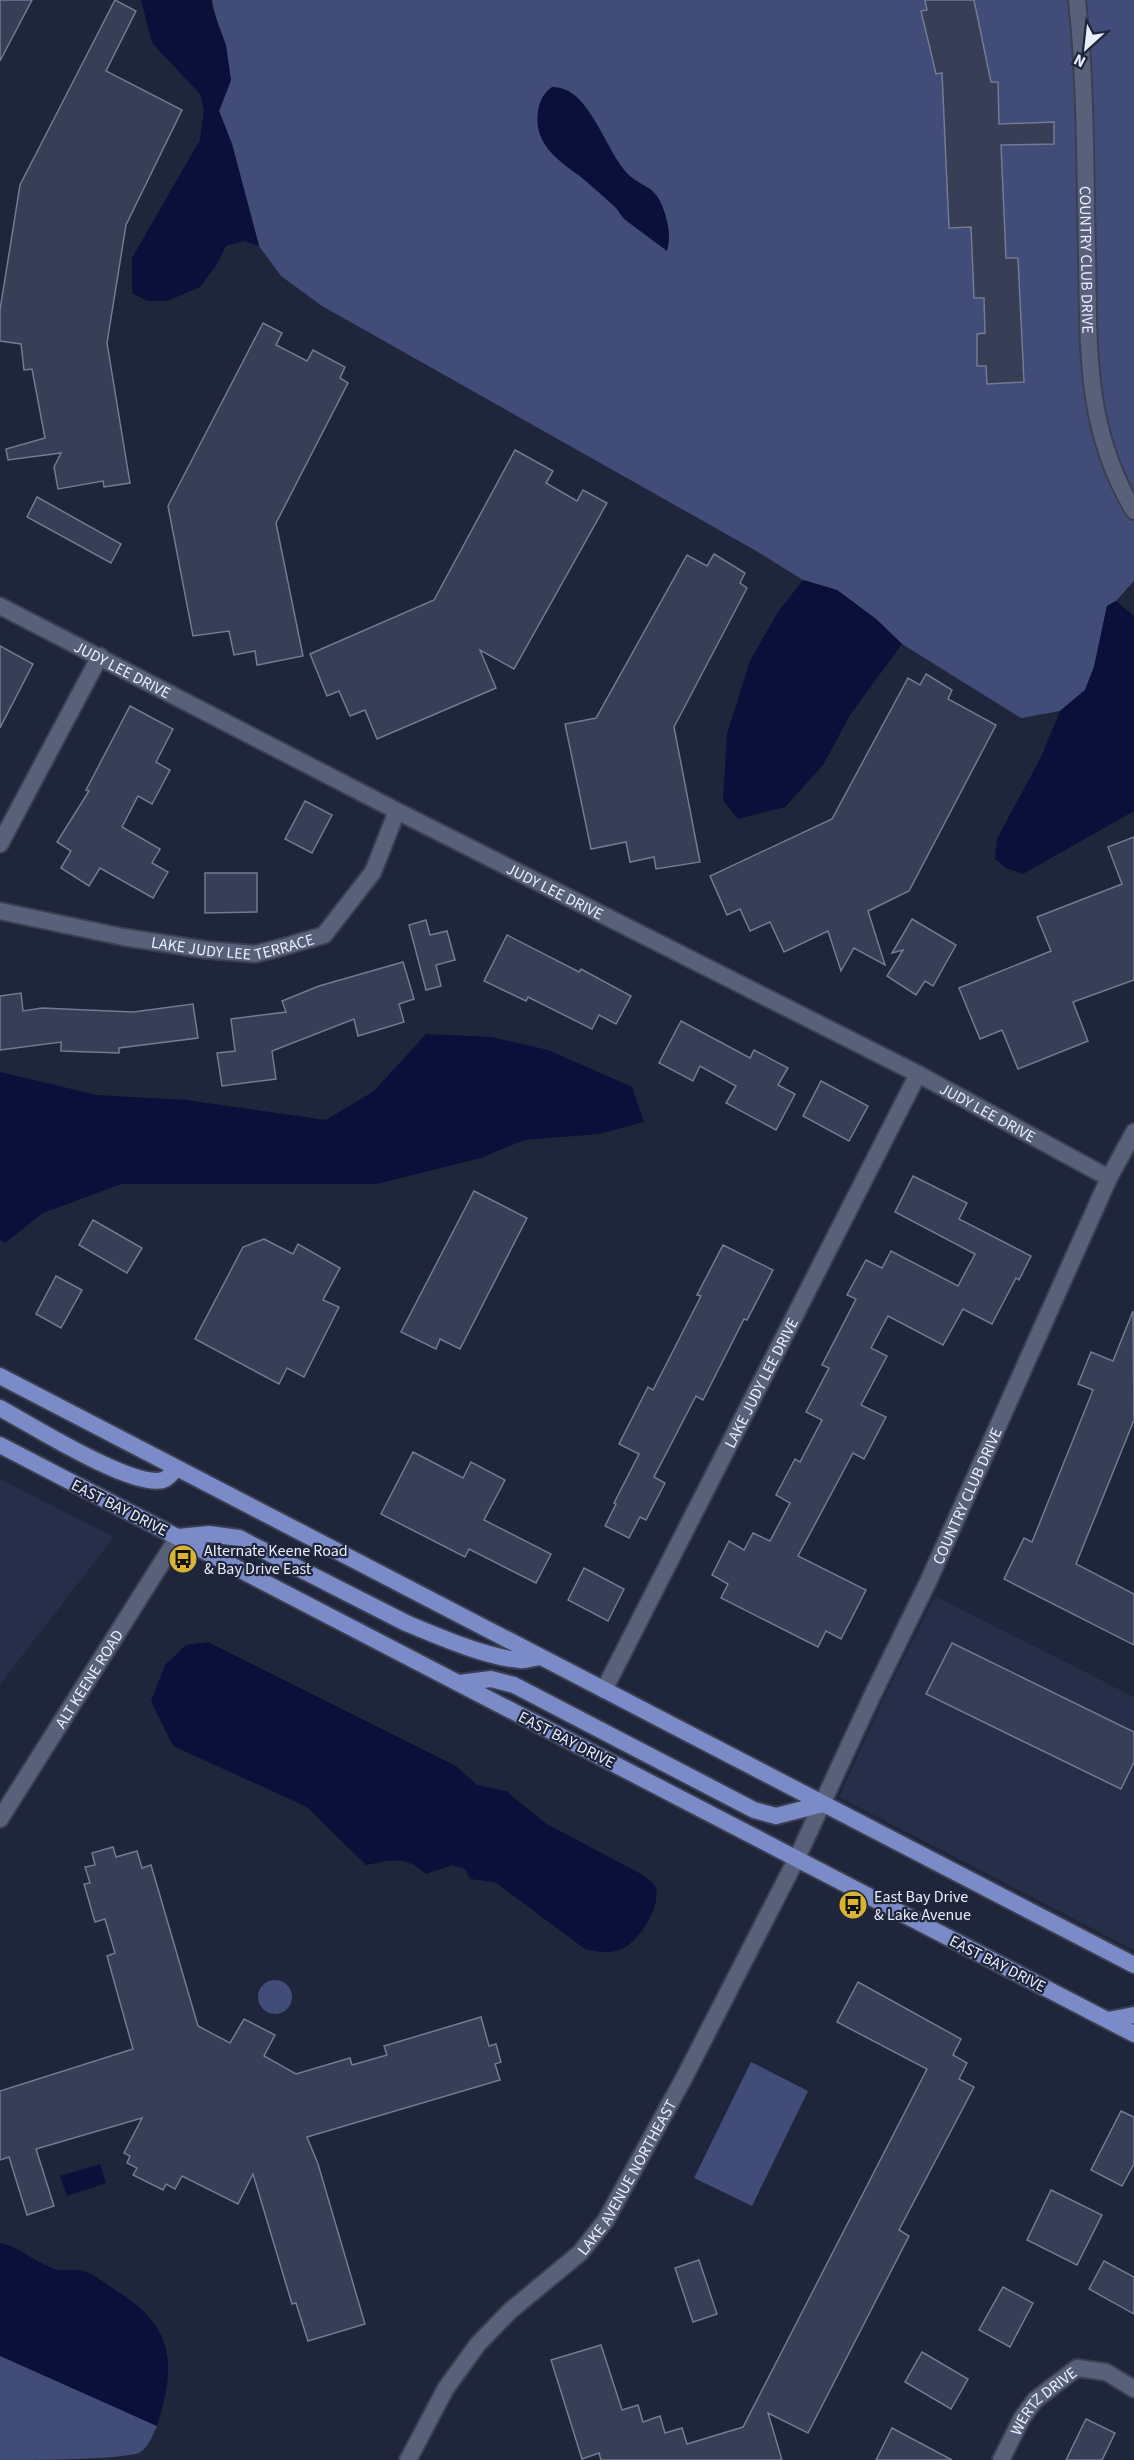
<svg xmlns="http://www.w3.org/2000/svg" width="1134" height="2460" font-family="'Source Sans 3',sans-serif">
<rect width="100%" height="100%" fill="#1f253a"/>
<!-- built -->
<g fill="#272e49">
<polygon points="0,1479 114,1537 0,1684"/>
<polygon points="935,1596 1134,1697 1134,1950 839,1797 882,1702"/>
</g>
<!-- green -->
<g fill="#414d78">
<polygon points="212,0 1134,0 1134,581 1116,601 1107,606 1094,667 1085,690 1060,711 1021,718 902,644 876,619 837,590 803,580 758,552 322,306 281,276 259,246 232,144 219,111 231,80"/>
<circle cx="275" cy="1997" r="17"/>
<polygon points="751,2062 808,2091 752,2206 694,2178"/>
<path d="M2,2355L157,2426C153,2435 148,2448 139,2453C115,2460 32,2460 0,2460V2356Z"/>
</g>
<!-- water -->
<g fill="#0a1039">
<polygon points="141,0 212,0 212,7 226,45 231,80 219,111 232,144 259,246 245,241 226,246 217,264 200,287 167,301 147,301 132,293 132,258 200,140 204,110 200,94 152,43"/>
<path d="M552,87C590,86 605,152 629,175C639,185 653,186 660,201C667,216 672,235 667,251L624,219L616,208C605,198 593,187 581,177C557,160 533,143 538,111C540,100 543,94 552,87Z"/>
<polygon points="803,580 837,590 876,619 902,644 850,715 823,765 785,807 738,819 723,800 727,734 750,661 778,612"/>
<polygon points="1116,601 1134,616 1134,811 1023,874 1006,868 995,859 997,839 1041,757 1060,711 1085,690 1094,667 1107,606"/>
<polygon points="426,1034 492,1037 548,1050 632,1087 644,1122 599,1134 524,1140 481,1158 377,1184 121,1184 43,1213 5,1243 0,1240 0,1072 97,1095 186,1100 326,1120 374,1091"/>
<path d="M208,1642L456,1766L477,1785L506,1791L545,1823L645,1876C648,1879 653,1883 655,1886C663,1904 639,1942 622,1949C610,1954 598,1952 585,1949L495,1882L470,1879L465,1869L452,1865L426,1874C406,1855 391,1860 366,1865L307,1807L173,1746L151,1701L165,1665L186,1645Z"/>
<polygon points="100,2164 106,2183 67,2196 60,2176"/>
<path d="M0,2243C21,2247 38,2265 59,2270C67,2271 78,2268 86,2272C97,2276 107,2285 117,2291C176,2328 176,2365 157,2426L0,2356Z"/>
</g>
<!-- building -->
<g fill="#373e55" stroke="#727a94" stroke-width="1.5">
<polygon points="0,0 32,0 0,61"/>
<polygon points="115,0 136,11 106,71 182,110 126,225 107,343 130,483 104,487 103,481 58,489 54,467 61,453 8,460 6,449 45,438 32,369 24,370 21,344 0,341 0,310 20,185"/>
<polygon points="925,0 974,0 991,82 998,82 999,124 1054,122 1054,144 1001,145 1006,258 1018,258 1024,382 987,384 986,366 977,366 977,334 985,333 984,298 974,298 971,227 949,228 942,73 936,74 921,11 927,10"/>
<polygon points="263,323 282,333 276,345 307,361 313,350 345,367 340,378 348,383 276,523 303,656 257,665 255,651 234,655 229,631 193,636 168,506"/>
<polygon points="515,450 553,471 546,483 577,501 583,490 607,503 514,669 480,650 496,688 377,739 365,710 350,716 339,691 327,696 310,654 434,600"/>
<polygon points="37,497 121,544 111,563 27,517"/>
<polygon points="714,554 745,573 740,583 747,588 674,727 700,862 656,869 654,857 630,862 626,842 591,849 565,724 596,718 687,555 707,566"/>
<polygon points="0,646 33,664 0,728"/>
<polygon points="926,674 952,690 948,699 996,725 909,891 868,911 885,965 854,948 841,971 828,931 784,952 770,922 750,931 740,909 727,915 710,876 832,819 908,678 920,685"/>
<polygon points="130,706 173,729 156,762 170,770 152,804 138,796 122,827 160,849 152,863 168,872 153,898 100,868 89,886 61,868 71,851 57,842 89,791 86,790"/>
<polygon points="305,801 332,815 312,853 285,839"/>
<polygon points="1134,837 1134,980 1073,1002 1088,1041 1018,1069 1002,1030 980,1039 959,988 1051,951 1037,917 1122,884 1108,847"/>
<polygon points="205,873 257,873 257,912 205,913"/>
<polygon points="912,919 956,945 933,986 925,981 916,995 887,976 903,950 892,953"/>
<polygon points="426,920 430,935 447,931 455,960 436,965 441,986 426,990 409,925"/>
<polygon points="507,935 579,972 581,969 631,996 616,1024 599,1015 592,1029 528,997 526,1001 484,981"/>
<polygon points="403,962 414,999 399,1004 404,1022 358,1036 354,1019 272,1051 276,1079 222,1086 217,1053 235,1051 231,1019 286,1012 282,1001 319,986"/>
<polygon points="21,993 23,1011 42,1008 133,1012 193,1004 198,1038 119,1048 119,1053 61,1051 61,1042 0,1050 0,996"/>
<polygon points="681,1021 750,1058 754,1050 788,1068 778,1085 795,1094 776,1130 726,1103 736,1086 700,1066 693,1081 659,1063"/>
<polygon points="821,1081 868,1106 849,1141 803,1116"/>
<polygon points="913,1176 967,1203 959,1219 1031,1256 1019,1280 1016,1278 992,1324 963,1309 943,1345 888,1316 871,1348 887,1356 861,1405 886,1417 864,1459 853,1453 798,1556 866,1590 841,1639 826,1631 818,1647 721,1598 728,1584 712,1575 729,1541 744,1550 753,1533 770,1541 790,1503 776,1495 795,1459 800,1462 822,1420 806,1412 829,1368 822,1365 856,1299 847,1295 866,1260 882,1268 891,1251 958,1286 975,1254 895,1212"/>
<polygon points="474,1191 527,1218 460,1349 440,1339 436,1349 401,1332"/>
<polygon points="93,1220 142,1248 127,1273 79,1245"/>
<polygon points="264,1239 293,1254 298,1244 340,1268 323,1300 339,1307 304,1377 287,1368 279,1384 195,1339 243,1247"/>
<polygon points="723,1245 773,1270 747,1320 744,1319 703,1400 696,1396 654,1477 665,1483 646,1520 640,1517 629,1538 605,1526 616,1504 614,1503 639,1454 619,1444 648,1387 653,1390 701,1296 697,1295"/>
<polygon points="56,1276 82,1290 61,1328 36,1314"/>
<polygon points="1133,1311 1134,1420 1076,1564 1134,1594 1134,1645 1004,1579 1024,1538 1032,1542 1093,1390 1078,1384 1091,1352 1113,1361"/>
<polygon points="413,1452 463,1478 471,1462 505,1480 484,1520 551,1554 536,1583 469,1549 465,1557 381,1514"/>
<polygon points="584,1568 624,1589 608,1621 568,1600"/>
<polygon points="952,1643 1134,1732 1134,1762 1121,1789 926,1694"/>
<polygon points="113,1847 116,1857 137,1851 142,1868 151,1865 198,2026 230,2043 244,2019 275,2035 264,2056 296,2074 350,2058 352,2065 387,2055 384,2046 481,2017 489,2046 496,2044 501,2062 495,2064 500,2080 307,2137 318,2164 365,2324 308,2341 296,2303 292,2304 253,2174 238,2204 182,2176 175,2189 166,2184 163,2190 133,2175 137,2168 127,2163 130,2156 124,2153 142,2118 36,2149 54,2206 27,2215 9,2157 0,2160 0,2091 133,2049 107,1956 115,1953 105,1919 95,1922 84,1884 90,1883 85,1867 95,1865 92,1853"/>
<polygon points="858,1982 961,2039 953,2055 967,2063 959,2079 974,2087 899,2230 909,2236 808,2433 768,2413 782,2460 601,2460 599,2453 582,2459 551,2360 601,2345 622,2410 638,2405 643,2422 660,2416 665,2433 682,2428 687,2444 743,2427 927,2069 837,2022"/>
<polygon points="1121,2111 1134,2117 1134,2164 1122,2186 1091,2170"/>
<polygon points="1051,2190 1102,2215 1077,2265 1027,2240"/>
<polygon points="699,2260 717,2314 693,2322 675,2268"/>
<polygon points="1104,2261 1134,2277 1134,2314 1089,2289"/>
<polygon points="1003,2287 1033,2303 1010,2347 979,2330"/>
<polygon points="922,2352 968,2379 951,2409 905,2382"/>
<polygon points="1086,2419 1115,2433 1102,2460 1066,2460"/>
<polygon points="892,2428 952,2460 876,2460"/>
</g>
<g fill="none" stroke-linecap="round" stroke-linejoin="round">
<!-- minor casing -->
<g stroke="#3a3f51" stroke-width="20">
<g id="minor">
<path id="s1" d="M1077,0C1086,84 1085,170 1087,255C1089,348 1084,427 1134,511"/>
<path id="s2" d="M0,606L397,811L918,1074L1109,1178"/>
<polyline points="0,844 100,656"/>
<path id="s3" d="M0,911L123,937L207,950L255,954L283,947L324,935L373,872L397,811"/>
<path id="s4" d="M604,1690L918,1074"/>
<path id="s5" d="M797,1858L872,1696L928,1582L1109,1178L1134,1132"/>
<path id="s6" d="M1001,2460L1022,2418L1035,2400L1077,2368L1106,2372L1134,2389"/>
</g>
</g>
<!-- tertiary casing -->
<g stroke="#3a3f51" stroke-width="20">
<g id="tertiary">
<path id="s7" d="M0,1819L178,1537"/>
<path id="s8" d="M408,2460L446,2388L478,2344L510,2311L580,2253L606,2220L684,2078L797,1858"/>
</g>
</g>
<!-- primary casing -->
<g stroke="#3a3f51" stroke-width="20">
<g id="primary">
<polyline points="0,1376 1134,1965"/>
<path d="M0,1408C31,1425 133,1489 163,1480C169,1478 172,1473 176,1468"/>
<polyline points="0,1445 1134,2034"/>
<path d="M178,1537L209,1534L239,1538L406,1623C437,1636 488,1658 520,1660C526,1661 533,1658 539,1657"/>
<polyline points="459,1683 491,1679 514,1685 754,1810 776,1816 823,1804"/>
<polyline points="1108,2020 1134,2015"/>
</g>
</g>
<!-- minor -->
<use href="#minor" stroke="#596079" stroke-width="16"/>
<!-- tertiary -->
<use href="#tertiary" stroke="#596079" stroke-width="16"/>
<!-- primary -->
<use href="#primary" stroke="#7a8bc8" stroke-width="16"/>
</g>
<!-- icons -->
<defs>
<g id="bus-disc" transform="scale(1.5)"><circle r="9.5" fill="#dab333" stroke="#1f253a"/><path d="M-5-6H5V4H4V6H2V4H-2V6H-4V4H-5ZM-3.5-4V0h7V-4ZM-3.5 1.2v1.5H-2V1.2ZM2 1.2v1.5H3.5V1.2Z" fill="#111"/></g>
</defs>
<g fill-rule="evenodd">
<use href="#bus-disc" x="183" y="1559"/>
<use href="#bus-disc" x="853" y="1905"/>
</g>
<g text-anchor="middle" stroke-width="4.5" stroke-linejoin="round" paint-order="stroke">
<!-- street labels -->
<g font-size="16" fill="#e9eefc" stroke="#1f253a">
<text dy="6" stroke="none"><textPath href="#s1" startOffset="260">COUNTRY CLUB DRIVE</textPath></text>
<text dy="6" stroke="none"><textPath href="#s2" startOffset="138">JUDY LEE DRIVE</textPath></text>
<text dy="6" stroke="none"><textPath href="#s2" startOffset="624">JUDY LEE DRIVE</textPath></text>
<text dy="6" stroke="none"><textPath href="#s3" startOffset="237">LAKE JUDY LEE TERRACE</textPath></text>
<text dy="6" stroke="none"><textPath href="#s2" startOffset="1110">JUDY LEE DRIVE</textPath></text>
<text dy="6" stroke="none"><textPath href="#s4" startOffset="345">LAKE JUDY LEE DRIVE</textPath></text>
<text dy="6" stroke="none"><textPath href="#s5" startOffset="400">COUNTRY CLUB DRIVE</textPath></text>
<text transform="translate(120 1507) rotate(27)" y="6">EAST BAY DRIVE</text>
<text dy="6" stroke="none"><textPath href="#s7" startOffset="166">ALT KEENE ROAD</textPath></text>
<text transform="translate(567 1739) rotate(27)" y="6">EAST BAY DRIVE</text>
<text transform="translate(998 1963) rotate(27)" y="6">EAST BAY DRIVE</text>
<text dy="6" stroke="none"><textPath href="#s8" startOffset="362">LAKE AVENUE NORTHEAST</textPath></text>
<text dy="6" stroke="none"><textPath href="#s6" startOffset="74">WERTZ DRIVE</textPath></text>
</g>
<!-- poi labels -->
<g font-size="16" fill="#e9eefc" stroke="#1f253a" text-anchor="start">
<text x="204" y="1556">Alternate Keene Road<tspan x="204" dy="18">&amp; Bay Drive East</tspan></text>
<text x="874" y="1902">East Bay Drive<tspan x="874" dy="18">&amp; Lake Avenue</tspan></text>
</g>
</g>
<!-- north arrow -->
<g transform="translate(1086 48) rotate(207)" stroke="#1f253a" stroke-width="4.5" paint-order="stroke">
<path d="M0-4.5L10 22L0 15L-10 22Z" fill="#e9eefc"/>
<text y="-9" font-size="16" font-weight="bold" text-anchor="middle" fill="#e9eefc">N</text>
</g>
</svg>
